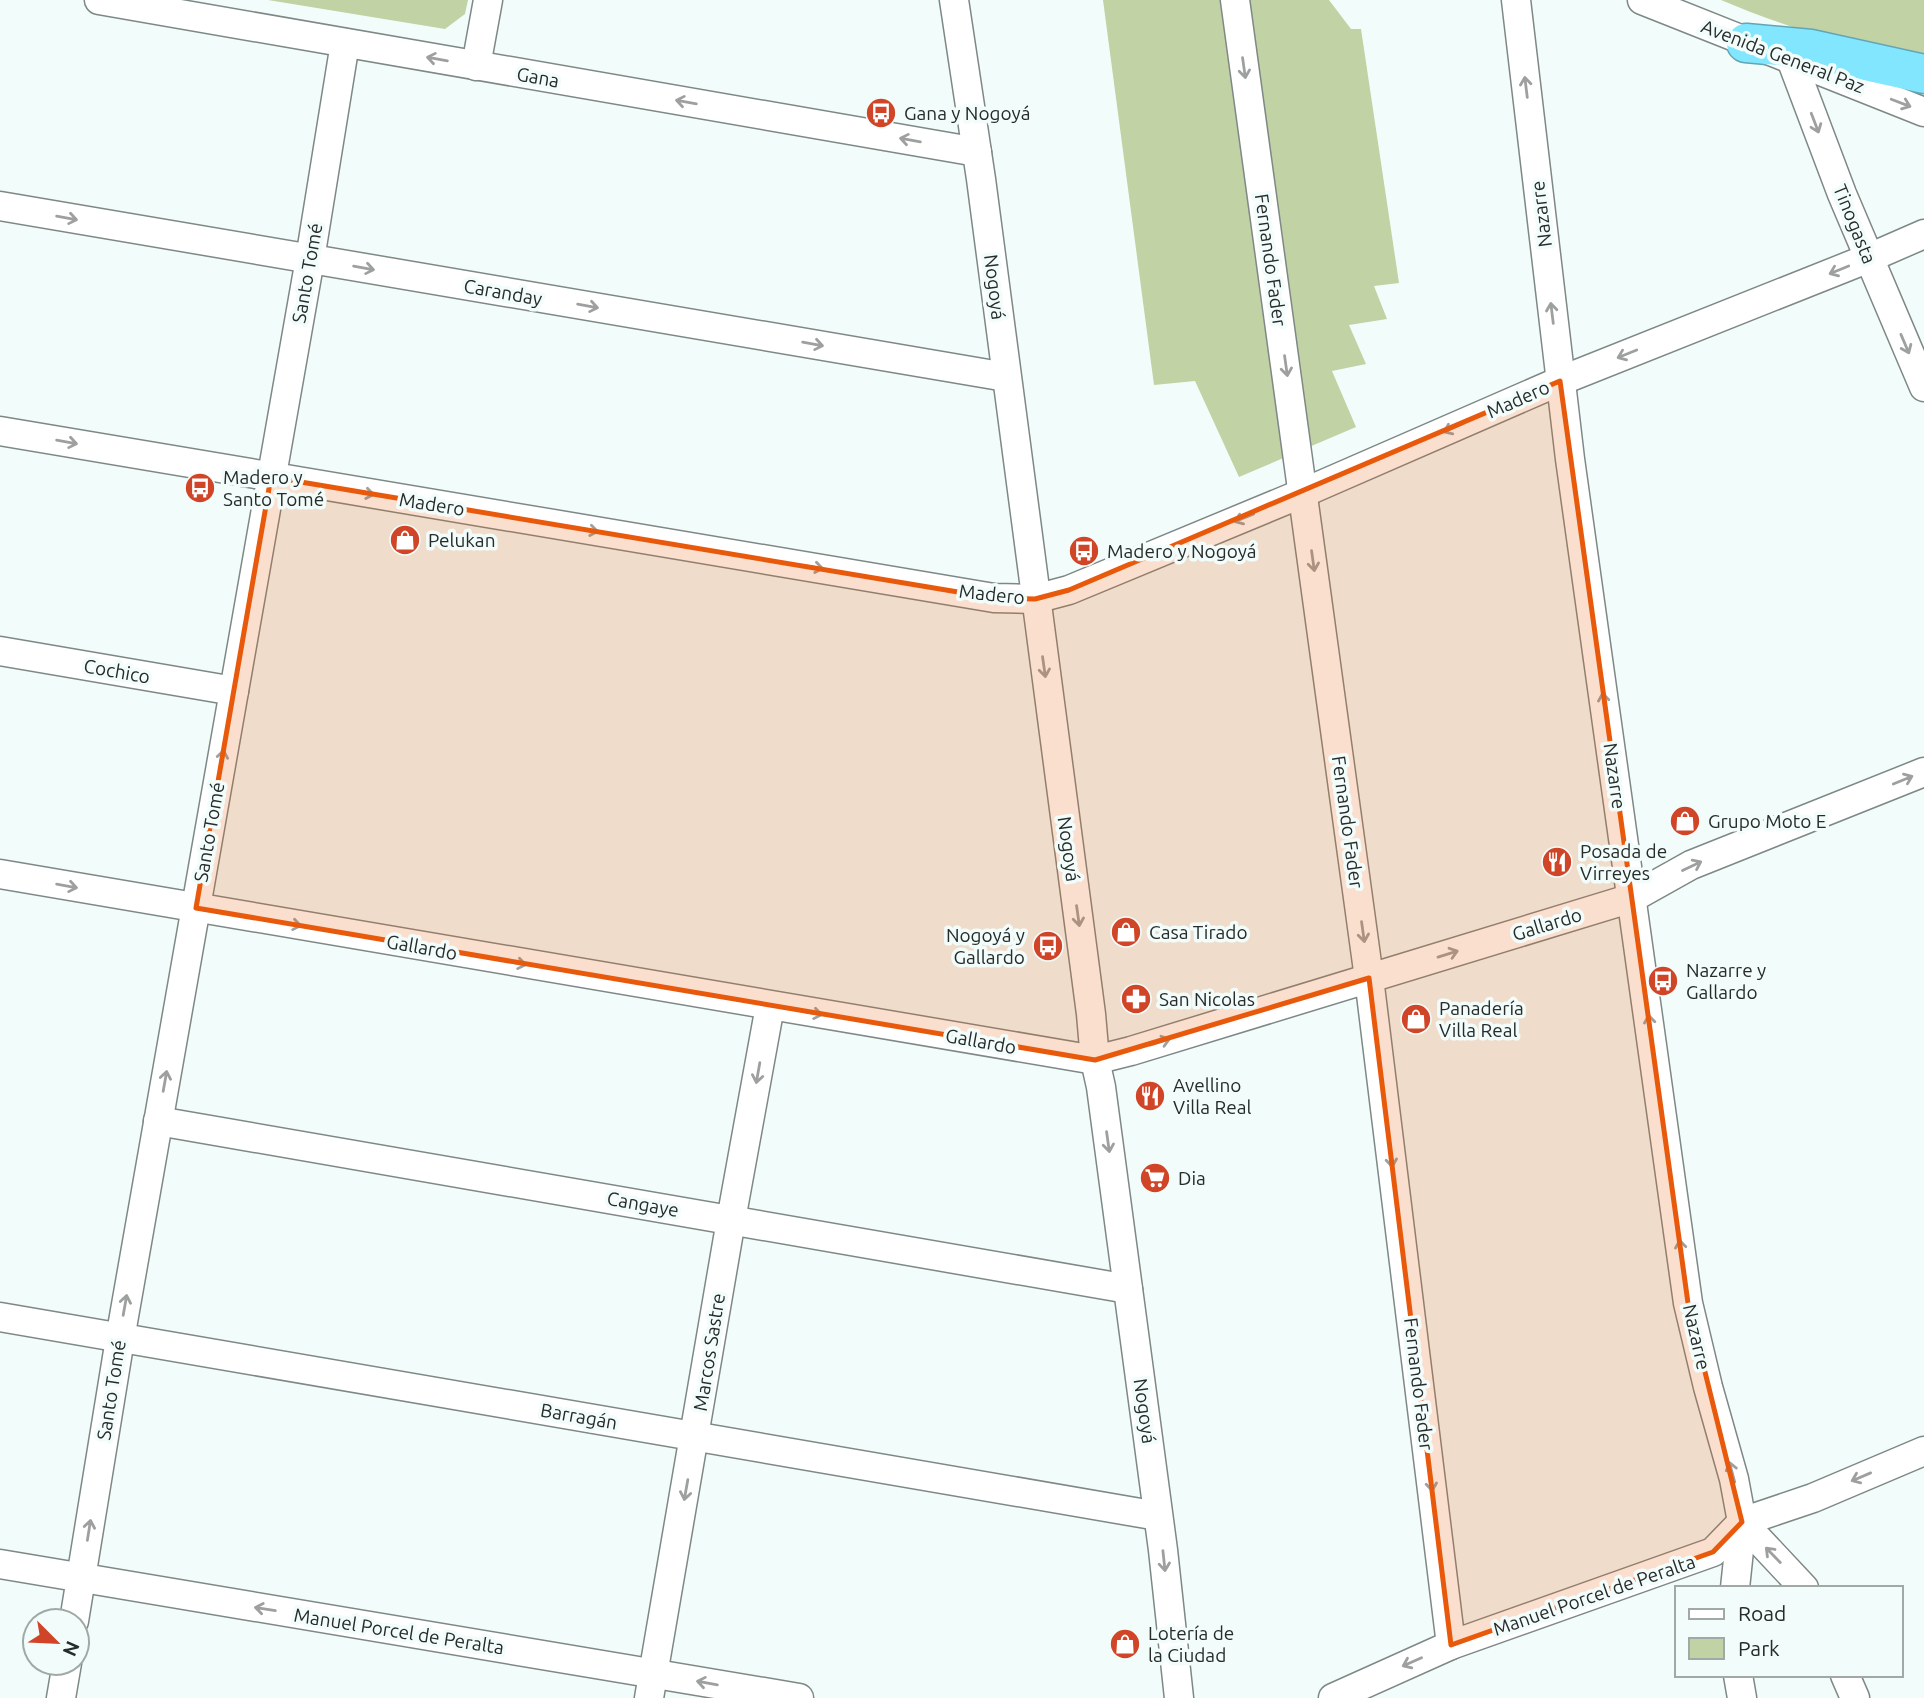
<svg xmlns="http://www.w3.org/2000/svg" width="1924" height="1698" font-family="Ubuntu,sans-serif">
<rect width="100%" height="100%" fill="#f2fdfb"/>
<!-- green -->
<g fill="#c1d2a5">
<polygon points="268,0 468,0 465,14 445,29"/>
<polygon points="1103,0 1329,0 1351,29 1361,29 1399,283 1374,286 1387,319 1349,325 1366,364 1332,371 1356,427 1239,477 1195,381 1154,385"/>
<path d="M1721,0H1924V64C1855,48 1787,28 1721,0Z"/>
</g>
<g fill="none" stroke-linecap="round" stroke-linejoin="round">
<!-- minor casing -->
<g stroke="#7e8886" stroke-width="31">
<g id="minor">
<polyline points="99,0 977,152"/>
<polyline points="954,0 981,179 1091,1014 1095,1060 1101,1087 1163,1550 1179,1698"/>
<polyline points="1235,0 1369,978 1451,1645"/>
<polyline points="1516,0 1570,459 1688,1303 1708,1387 1734,1479 1742,1522 1735,1588"/>
<polyline points="1642,0 1924,112"/>
<polyline points="1791,59 1842,194 1924,387"/>
<polyline points="476,66 488,0"/>
<polyline points="0,206 1006,377"/>
<polyline points="0,431 994,598 1035,599 1069,590 1303,493 1560,381 1869,258 1924,234"/>
<polyline points="0,651 234,691"/>
<polyline points="0,874 1095,1060 1131,1051 1632,898 1691,865 1924,772"/>
<polyline points="158,1121 1128,1289"/>
<polyline points="0,1317 1158,1516"/>
<polyline points="1742,1522 1804,1588"/>
<polyline points="0,1564 799,1698"/>
<polyline points="74,1621 120,1339 310,259 345,43"/>
<polyline points="1738,1675 1742,1698"/>
<polyline points="1845,1675 1855,1698"/>
<polyline points="61,1698 67,1663"/>
<polyline points="649,1698 731,1220 770,1006"/>
<polyline points="1333,1698 1451,1645 1713,1552 1742,1522 1813,1498 1924,1451"/>
</g>
</g>
<!-- highway casing -->
<g stroke="#62a5b4" stroke-width="41">
<polyline id="highway" points="1746,43 1811,49 1924,74"/>
</g>
<!-- minor -->
<use href="#minor" stroke="#fff" stroke-width="28"/>
<!-- highway -->
<use href="#highway" stroke="#81e6fe" stroke-width="38"/>
</g>
<!-- one-way arrows -->
<defs><path id="oneway-shaft" d="M-6 0H5M1.5-3L5.5 0L1.5 3" fill="none" stroke-width="1.6" stroke-linecap="round" stroke-linejoin="round" transform="scale(1.75)"/></defs>
<g stroke="#9ea09f">
<use href="#oneway-shaft" transform="translate(437 59) rotate(-170)"/>
<use href="#oneway-shaft" transform="translate(1244 68) rotate(82)"/>
<use href="#oneway-shaft" transform="translate(1526 87) rotate(-97)"/>
<use href="#oneway-shaft" transform="translate(686 102) rotate(-170)"/>
<use href="#oneway-shaft" transform="translate(1901 103) rotate(21)"/>
<use href="#oneway-shaft" transform="translate(1815 123) rotate(69)"/>
<use href="#oneway-shaft" transform="translate(910 140) rotate(-170)"/>
<use href="#oneway-shaft" transform="translate(67 218) rotate(10)"/>
<use href="#oneway-shaft" transform="translate(364 268) rotate(10)"/>
<use href="#oneway-shaft" transform="translate(1839 270) rotate(158)"/>
<use href="#oneway-shaft" transform="translate(588 306) rotate(10)"/>
<use href="#oneway-shaft" transform="translate(1552 313) rotate(-97)"/>
<use href="#oneway-shaft" transform="translate(813 344) rotate(10)"/>
<use href="#oneway-shaft" transform="translate(1905 344) rotate(67)"/>
<use href="#oneway-shaft" transform="translate(1627 354) rotate(158)"/>
<use href="#oneway-shaft" transform="translate(1286 366) rotate(82)"/>
<use href="#oneway-shaft" transform="translate(1453 428) rotate(156)"/>
<use href="#oneway-shaft" transform="translate(67 442) rotate(10)"/>
<use href="#oneway-shaft" transform="translate(364 493) rotate(9)"/>
<use href="#oneway-shaft" transform="translate(1244 518) rotate(158)"/>
<use href="#oneway-shaft" transform="translate(588 530) rotate(9)"/>
<use href="#oneway-shaft" transform="translate(1313 561) rotate(82)"/>
<use href="#oneway-shaft" transform="translate(813 567) rotate(9)"/>
<use href="#oneway-shaft" transform="translate(1044 667) rotate(82)"/>
<use href="#oneway-shaft" transform="translate(1604 703) rotate(-98)"/>
<use href="#oneway-shaft" transform="translate(222 760) rotate(-80)"/>
<use href="#oneway-shaft" transform="translate(1903 780) rotate(-22)"/>
<use href="#oneway-shaft" transform="translate(1692 866) rotate(-25)"/>
<use href="#oneway-shaft" transform="translate(67 886) rotate(10)"/>
<use href="#oneway-shaft" transform="translate(1078 916) rotate(82)"/>
<use href="#oneway-shaft" transform="translate(291 924) rotate(10)"/>
<use href="#oneway-shaft" transform="translate(1363 932) rotate(82)"/>
<use href="#oneway-shaft" transform="translate(1448 954) rotate(-17)"/>
<use href="#oneway-shaft" transform="translate(516 963) rotate(10)"/>
<use href="#oneway-shaft" transform="translate(812 1013) rotate(10)"/>
<use href="#oneway-shaft" transform="translate(1650 1025) rotate(-98)"/>
<use href="#oneway-shaft" transform="translate(1160 1042) rotate(-17)"/>
<use href="#oneway-shaft" transform="translate(758 1073) rotate(100)"/>
<use href="#oneway-shaft" transform="translate(165 1081) rotate(-80)"/>
<use href="#oneway-shaft" transform="translate(1108 1142) rotate(82)"/>
<use href="#oneway-shaft" transform="translate(1391 1157) rotate(83)"/>
<use href="#oneway-shaft" transform="translate(1681 1250) rotate(-98)"/>
<use href="#oneway-shaft" transform="translate(125 1305) rotate(-80)"/>
<use href="#oneway-shaft" transform="translate(1732 1472) rotate(-105)"/>
<use href="#oneway-shaft" transform="translate(1861 1477) rotate(157)"/>
<use href="#oneway-shaft" transform="translate(1431 1481) rotate(83)"/>
<use href="#oneway-shaft" transform="translate(686 1490) rotate(100)"/>
<use href="#oneway-shaft" transform="translate(89 1530) rotate(-81)"/>
<use href="#oneway-shaft" transform="translate(1773 1555) rotate(-134)"/>
<use href="#oneway-shaft" transform="translate(1164 1561) rotate(84)"/>
<use href="#oneway-shaft" transform="translate(265 1609) rotate(-171)"/>
<use href="#oneway-shaft" transform="translate(1412 1662) rotate(156)"/>
<use href="#oneway-shaft" transform="translate(707 1683) rotate(-170)"/>
</g>
<!-- marked area -->
<path fill="#e8590c" fill-opacity="0.2" stroke="#e8590c" stroke-width="5" stroke-linejoin="round" d="M1560,381L1688,1303L1742,1522L1713,1552L1451,1645L1369,978L1095,1060L196,908L271,477L994,598L1035,599L1069,590Z"/>
<!-- icons -->
<defs>
<g id="bus-disc" transform="scale(1.575)"><circle r="9.5" fill="#d04528" stroke="#f2fdfb"/><path d="M-5-6H5V4H4V6H2V4H-2V6H-4V4H-5ZM-3.5-4V0h7V-4ZM-3.5 1.2v1.5H-2V1.2ZM2 1.2v1.5H3.5V1.2Z" fill="#fff"/></g>
<g id="shop-disc" transform="scale(1.575)"><circle r="9.5" fill="#d04528" stroke="#f2fdfb"/><path d="M-5-2.5h2.3a2.7 3.5 0 0 1 5.4 0H5L5.5 6h-11ZM-1.5-2.5h3a1.5 2.3 0 0 0-3 0Z" fill="#fff"/></g>
<g id="restaurant-disc" transform="scale(1.575)"><circle r="9.5" fill="#d04528" stroke="#f2fdfb"/><path d="M-5-6h1v4h1v-4h1v4h1v-4h1v5L-1.5 .5V6h-2V.5L-5-1ZM5-6V6H3V1.5H1.5Q1.5-4 5-6Z" fill="#fff"/></g>
<g id="pharmacy-disc" transform="scale(1.575)"><circle r="9.5" fill="#d04528" stroke="#f2fdfb"/><path d="M-2-6h4v4h4v4h-4v4h-4v-4h-4v-4h4Z" fill="#fff"/></g>
<g id="supermarket-disc" transform="scale(1.575)"><circle r="9.5" fill="#d04528" stroke="#f2fdfb"/><path d="M-6-5.5h2.5l.6 2H6L4.5 2H-2.5L-4.4-4H-6ZM-1.5 3.2a1.3 1.3 0 1 0 .1 0ZM3 3.2a1.3 1.3 0 1 0 .1 0Z" fill="#fff"/></g>
</defs>
<g fill-rule="evenodd">
<use href="#bus-disc" x="881" y="113"/>
<use href="#bus-disc" x="200" y="488"/>
<use href="#shop-disc" x="405" y="540"/>
<use href="#bus-disc" x="1084" y="551"/>
<use href="#shop-disc" x="1685" y="821"/>
<use href="#restaurant-disc" x="1557" y="862"/>
<use href="#shop-disc" x="1126" y="932"/>
<use href="#bus-disc" x="1048" y="946"/>
<use href="#bus-disc" x="1663" y="981"/>
<use href="#pharmacy-disc" x="1136" y="999"/>
<use href="#shop-disc" x="1416" y="1019"/>
<use href="#restaurant-disc" x="1150" y="1096"/>
<use href="#supermarket-disc" x="1155" y="1178"/>
<use href="#shop-disc" x="1125" y="1644"/>
</g>
<g text-anchor="middle" stroke-width="7" stroke-linejoin="round" paint-order="stroke">
<!-- street labels -->
<g font-size="19" fill="#272b2a" stroke="#f2fdfb">
<text transform="translate(1783 56) rotate(21)" y="7">Avenida General Paz</text>
<text transform="translate(538 77) rotate(10)" y="7">Gana</text>
<text transform="translate(1541 214) rotate(-97)" y="7">Nazarre</text>
<text transform="translate(1855 224) rotate(68)" y="7">Tinogasta</text>
<text transform="translate(1271 260) rotate(82)" y="7">Fernando Fader</text>
<text transform="translate(307 273) rotate(-80)" y="7">Santo Tomé</text>
<text transform="translate(995 287) rotate(83)" y="7">Nogoyá</text>
<text transform="translate(503 292) rotate(10)" y="7">Caranday</text>
<text transform="translate(1518 399) rotate(-24)" y="7">Madero</text>
<text transform="translate(432 504) rotate(9)" y="7">Madero</text>
<text transform="translate(992 594) rotate(6)" y="7">Madero</text>
<text transform="translate(117 671) rotate(10)" y="7">Cochico</text>
<text transform="translate(1615 776) rotate(82)" y="7">Nazarre</text>
<text transform="translate(1348 822) rotate(82)" y="7">Fernando Fader</text>
<text transform="translate(209 832) rotate(-80)" y="7">Santo Tomé</text>
<text transform="translate(1069 849) rotate(82)" y="7">Nogoyá</text>
<text transform="translate(1547 924) rotate(-17)" y="7">Gallardo</text>
<text transform="translate(422 947) rotate(10)" y="7">Gallardo</text>
<text transform="translate(981 1041) rotate(10)" y="7">Gallardo</text>
<text transform="translate(643 1204) rotate(10)" y="7">Cangaye</text>
<text transform="translate(1697 1337) rotate(77)" y="7">Nazarre</text>
<text transform="translate(709 1352) rotate(-81)" y="7">Marcos Sastre</text>
<text transform="translate(1419 1384) rotate(83)" y="7">Fernando Fader</text>
<text transform="translate(111 1390) rotate(-81)" y="7">Santo Tomé</text>
<text transform="translate(1145 1411) rotate(82)" y="7">Nogoyá</text>
<text transform="translate(579 1416) rotate(10)" y="7">Barragán</text>
<text transform="translate(1594 1595) rotate(-19)" y="7">Manuel Porcel de Peralta</text>
<text transform="translate(399 1631) rotate(9)" y="7">Manuel Porcel de Peralta</text>
</g>
<!-- poi labels -->
<g font-size="19" fill="#272b2a" stroke="#f2fdfb" text-anchor="start">
<text x="904" y="120">Gana y Nogoyá</text>
<text x="223" y="484">Madero y<tspan x="223" dy="22">Santo Tomé</tspan></text>
<text x="428" y="547">Pelukan</text>
<text x="1107" y="558">Madero y Nogoyá</text>
<text x="1708" y="828">Grupo Moto E</text>
<text x="1580" y="858">Posada de<tspan x="1580" dy="22">Virreyes</tspan></text>
<text x="1149" y="939">Casa Tirado</text>
<text x="1025" y="942" text-anchor="end">Nogoyá y<tspan x="1025" dy="22">Gallardo</tspan></text>
<text x="1686" y="977">Nazarre y<tspan x="1686" dy="22">Gallardo</tspan></text>
<text x="1159" y="1006">San Nicolas</text>
<text x="1439" y="1015">Panadería<tspan x="1439" dy="22">Villa Real</tspan></text>
<text x="1173" y="1092">Avellino<tspan x="1173" dy="22">Villa Real</tspan></text>
<text x="1178" y="1185">Dia</text>
<text x="1148" y="1640">Lotería de<tspan x="1148" dy="22">la Ciudad</tspan></text>
</g>
</g>
<!-- legend -->
<rect x="1675" y="1586" width="228" height="91" fill="#f2fdfb" stroke="#a1a9a7" stroke-width="2"/>
<rect x="1689" y="1609" width="35" height="10" fill="#ffffff" stroke="#a1a9a7" stroke-width="2"/>
<text x="1738" y="1621" font-size="21" fill="#272b2a">Road</text>
<rect x="1689" y="1638" width="35" height="21" fill="#c1d2a5" stroke="#a1a9a7" stroke-width="2"/>
<text x="1738" y="1656" font-size="21" fill="#272b2a">Park</text>
<!-- north arrow -->
<g transform="translate(56 1642) rotate(114)"><circle r="33" fill="#f2fdfb" stroke="#a1a9a7" stroke-width="2"/>
<path d="M0-5L12 26L0 18L-12 26Z" fill="#d04528"/>
<text y="-10" font-size="19" font-weight="bold" text-anchor="middle" fill="#272b2a">N</text>
</g>
</svg>
